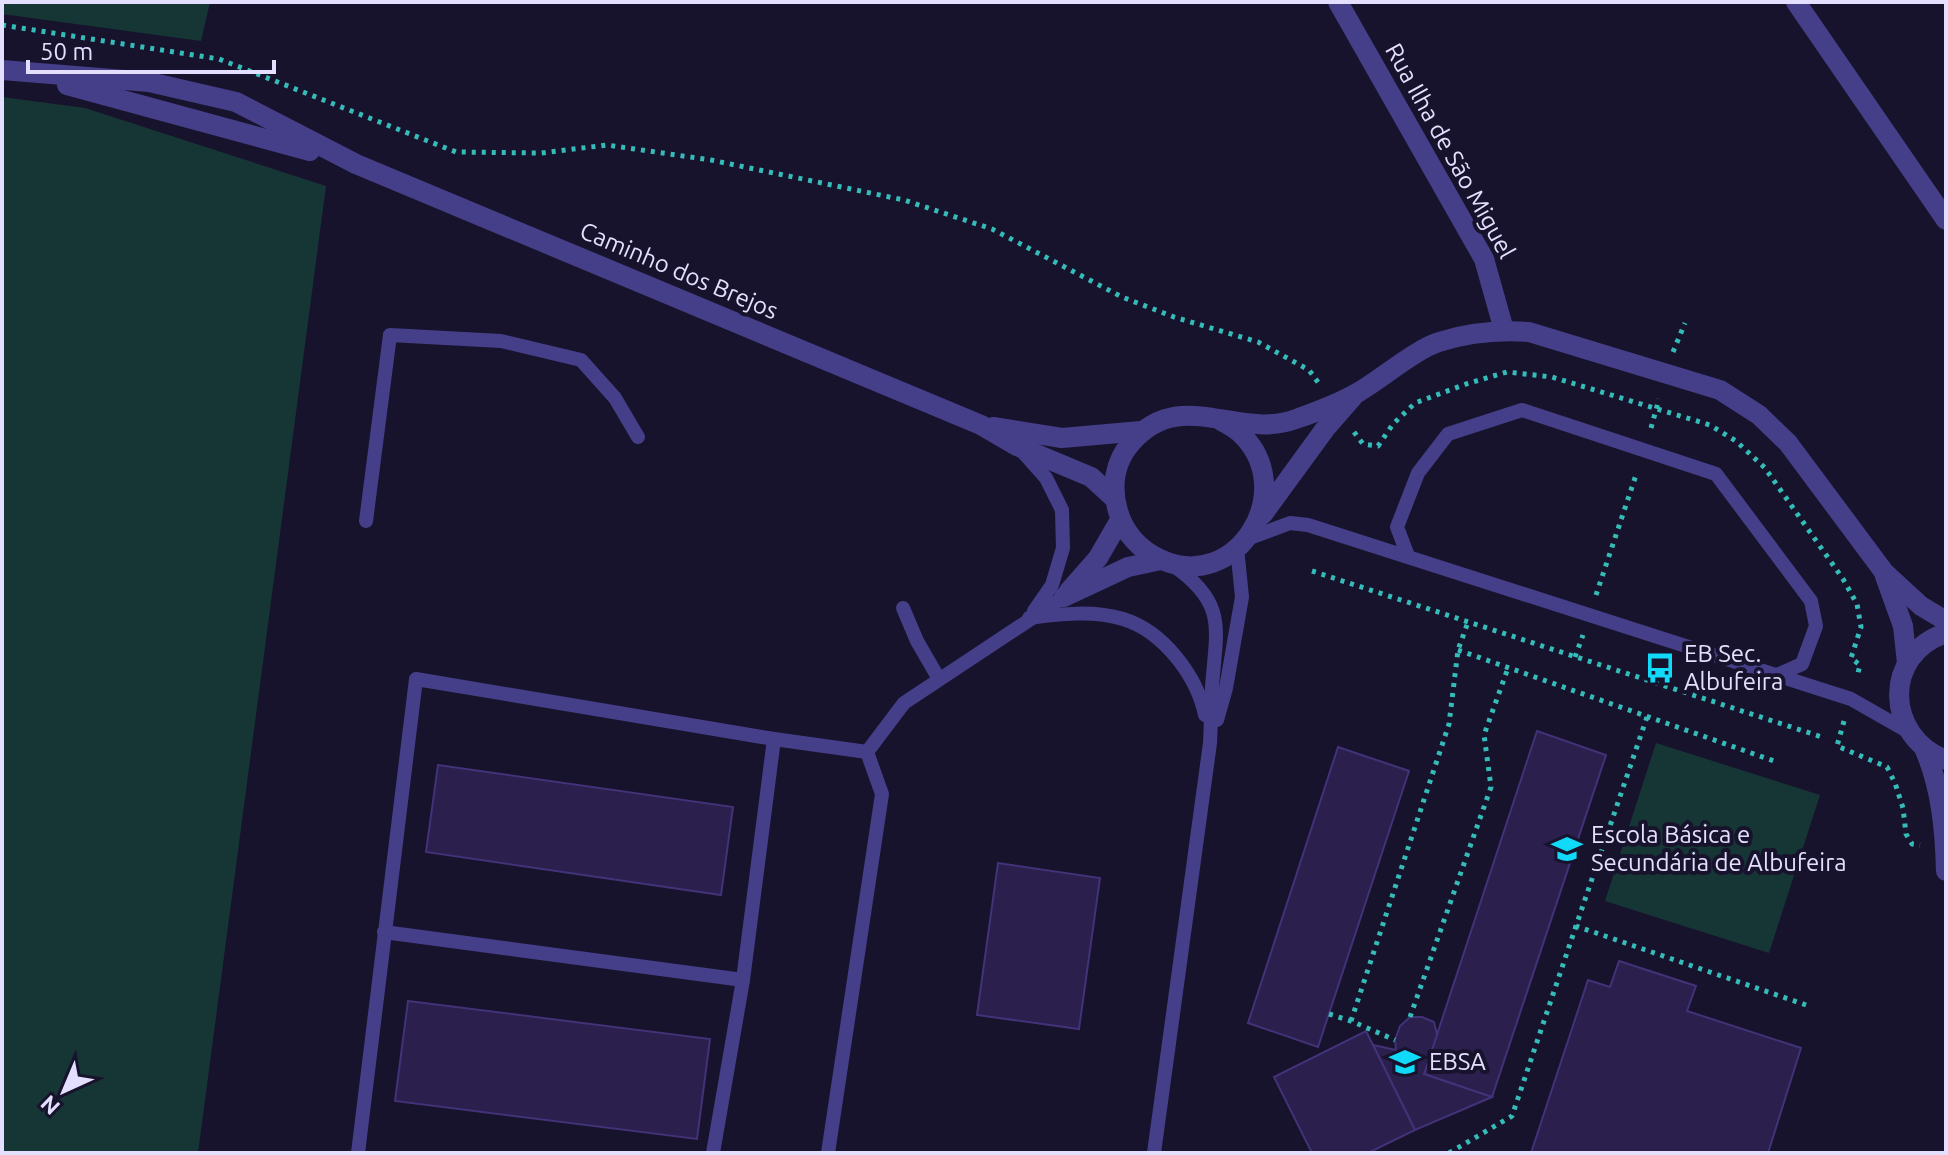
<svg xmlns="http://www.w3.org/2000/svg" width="1948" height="1155" font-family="Ubuntu,sans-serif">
<rect width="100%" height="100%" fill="#18132c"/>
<!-- green -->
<g fill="#163636">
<polygon points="2,2 210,2 201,41 2,14"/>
<polygon points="2,97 85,108 326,186 198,1153 2,1153"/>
<polygon points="1656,743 1820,795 1769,953 1605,901"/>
</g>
<!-- building -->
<g fill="#2a1f4d" stroke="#423278" stroke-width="2">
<polygon points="1537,731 1606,755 1492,1097 1424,1074"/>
<polygon points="1338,747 1409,771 1318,1047 1248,1023"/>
<polygon points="438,765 733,807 721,895 426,852"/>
<polygon points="998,863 1100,878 1079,1029 977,1015"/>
<polygon points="1619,961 1696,986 1687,1011 1801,1048 1768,1153 1531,1153 1588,980 1610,987"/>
<polygon points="408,1001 710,1039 697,1139 395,1101"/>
<polygon points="1410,1017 1422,1017 1434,1022 1437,1035 1424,1074 1492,1097 1415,1130 1373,1045 1396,1050 1395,1040 1400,1026"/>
<polygon points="1366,1031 1415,1130 1368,1153 1312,1153 1274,1077"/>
</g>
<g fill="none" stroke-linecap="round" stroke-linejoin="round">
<!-- path -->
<g stroke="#35bcb9" stroke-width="5" stroke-dasharray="4 6" stroke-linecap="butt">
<polyline points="2,25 219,59 456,152 541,153 607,145 711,160 904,200 992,229 1122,297 1174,317 1258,342 1309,370 1320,385"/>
<polyline points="1673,352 1685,323"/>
<polyline points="1651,428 1659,399"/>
<polyline points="1354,432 1363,444 1378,446 1393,424 1415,403 1466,384 1507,372 1552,377 1710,425 1736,441 1765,468 1843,579 1857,604 1861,627 1851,658 1860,665 1857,677"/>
<polyline points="1312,571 1822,737"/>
<polyline points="1596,595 1637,472"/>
<polyline points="1458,650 1774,761"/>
<polyline points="1575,657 1583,635"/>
<polyline points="1647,717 1576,926 1806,1005"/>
<polyline points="1844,721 1837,746 1887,767 1895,783 1903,808 1906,834 1912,844 1920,845"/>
<polyline points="1329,1014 1351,1021 1395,1040"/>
<polyline points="1410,1017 1491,787 1484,735 1508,668"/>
<polyline points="1351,1021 1449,724 1458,650 1468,622"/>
<polyline points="1449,1153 1512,1116 1576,926"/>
</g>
<!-- lane -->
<g stroke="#453f8a" stroke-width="14">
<polyline points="1023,452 1046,478 1062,510 1063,548 1052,585 1034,611"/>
<polyline points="366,521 390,335 501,341 581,360 615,398 638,437"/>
<polyline points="1247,539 1290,523 1308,525 1851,699 1907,731"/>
<polyline points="1408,556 1397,527 1418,473 1448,434 1522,410 1716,474 1811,601 1816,626 1802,664 1775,676"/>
<polyline points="903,608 917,641 939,679"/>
<path d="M1029,618C1060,614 1093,610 1123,619C1163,631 1197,676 1205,715"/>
<polyline points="1217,720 1226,688 1242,597 1237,548"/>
<polyline points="867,752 904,703 1064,597"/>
<polyline points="384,932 743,980"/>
<polyline points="358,1153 416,679 774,739"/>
<polyline points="713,1153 743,980 774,739 867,752"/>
<polyline points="828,1153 882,794 867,752"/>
<path d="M1154,1153L1210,743C1211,724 1211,706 1212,687C1216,630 1228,604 1174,566"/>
</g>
<!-- street -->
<g stroke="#453f8a" stroke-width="20">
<polyline points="1338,2 1484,259 1504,330"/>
<polyline points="1796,2 1946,220"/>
<polyline points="2,70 149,82 236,102 356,164 981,425 1017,446 1091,477 1114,498"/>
<polyline points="67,85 310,151"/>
<path d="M1220,420C1226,424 1235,428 1240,433C1301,490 1236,595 1160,559C1140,550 1124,533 1118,511C1111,487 1114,462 1131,443C1181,385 1237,441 1296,419C1316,412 1338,404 1357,393C1380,380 1416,349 1439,342C1467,333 1500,330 1529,332L1720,390L1759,415L1788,443L1884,572L1921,606L1946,621"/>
<polyline points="993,427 1062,438 1141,431"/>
<polyline points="1263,514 1325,429 1353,397"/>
<polyline points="1885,576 1903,626 1907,663"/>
<polyline points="1069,591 1098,558 1120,520"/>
<polyline points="1064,597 1128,567 1161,560"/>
<path d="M1946,633C1882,654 1885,737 1946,760"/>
<path d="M1924,748C1941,787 1945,829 1946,871"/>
</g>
</g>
<!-- icons -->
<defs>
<g id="bus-bare" transform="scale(2.4)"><path d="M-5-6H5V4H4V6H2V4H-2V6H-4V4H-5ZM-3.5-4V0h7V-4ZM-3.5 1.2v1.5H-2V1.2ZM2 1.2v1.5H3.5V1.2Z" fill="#11d9f8" stroke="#18132c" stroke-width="2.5" paint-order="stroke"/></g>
<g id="school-bare" transform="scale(2.4)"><path d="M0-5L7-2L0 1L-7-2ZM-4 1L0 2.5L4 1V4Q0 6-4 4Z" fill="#11d9f8" stroke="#18132c" stroke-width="2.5" paint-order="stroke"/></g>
</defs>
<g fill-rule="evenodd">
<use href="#bus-bare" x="1660" y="668"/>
<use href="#school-bare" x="1567" y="849"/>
<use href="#school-bare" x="1405" y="1062"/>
</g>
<g text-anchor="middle" stroke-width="8" stroke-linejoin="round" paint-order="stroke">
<!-- street labels -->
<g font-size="24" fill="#e4dffe" stroke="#18132c">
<text transform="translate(1450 151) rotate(61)" y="8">Rua Ilha de São Miguel</text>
<text transform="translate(679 271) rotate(23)" y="8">Caminho dos Brejos</text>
</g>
<!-- poi labels -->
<g font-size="24" fill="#e4dffe" stroke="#18132c" text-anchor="start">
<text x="1684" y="662">EB Sec.<tspan x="1684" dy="28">Albufeira</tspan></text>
<text x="1591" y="843">Escola Básica e<tspan x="1591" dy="28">Secundária de Albufeira</tspan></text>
<text x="1429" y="1070">EBSA</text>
</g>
</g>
<!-- border -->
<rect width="1948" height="1155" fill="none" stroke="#e4dffe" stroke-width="8"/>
<!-- north arrow -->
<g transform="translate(64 1091) rotate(224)" stroke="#18132c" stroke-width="6" paint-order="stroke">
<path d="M0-6L14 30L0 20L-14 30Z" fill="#e4dffe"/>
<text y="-12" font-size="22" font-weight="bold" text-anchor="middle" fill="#e4dffe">N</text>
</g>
<!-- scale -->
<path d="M28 60v12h246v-12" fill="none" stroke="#e4dffe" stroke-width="4"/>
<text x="40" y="60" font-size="24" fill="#e4dffe" stroke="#18132c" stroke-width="6" paint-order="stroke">50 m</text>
</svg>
